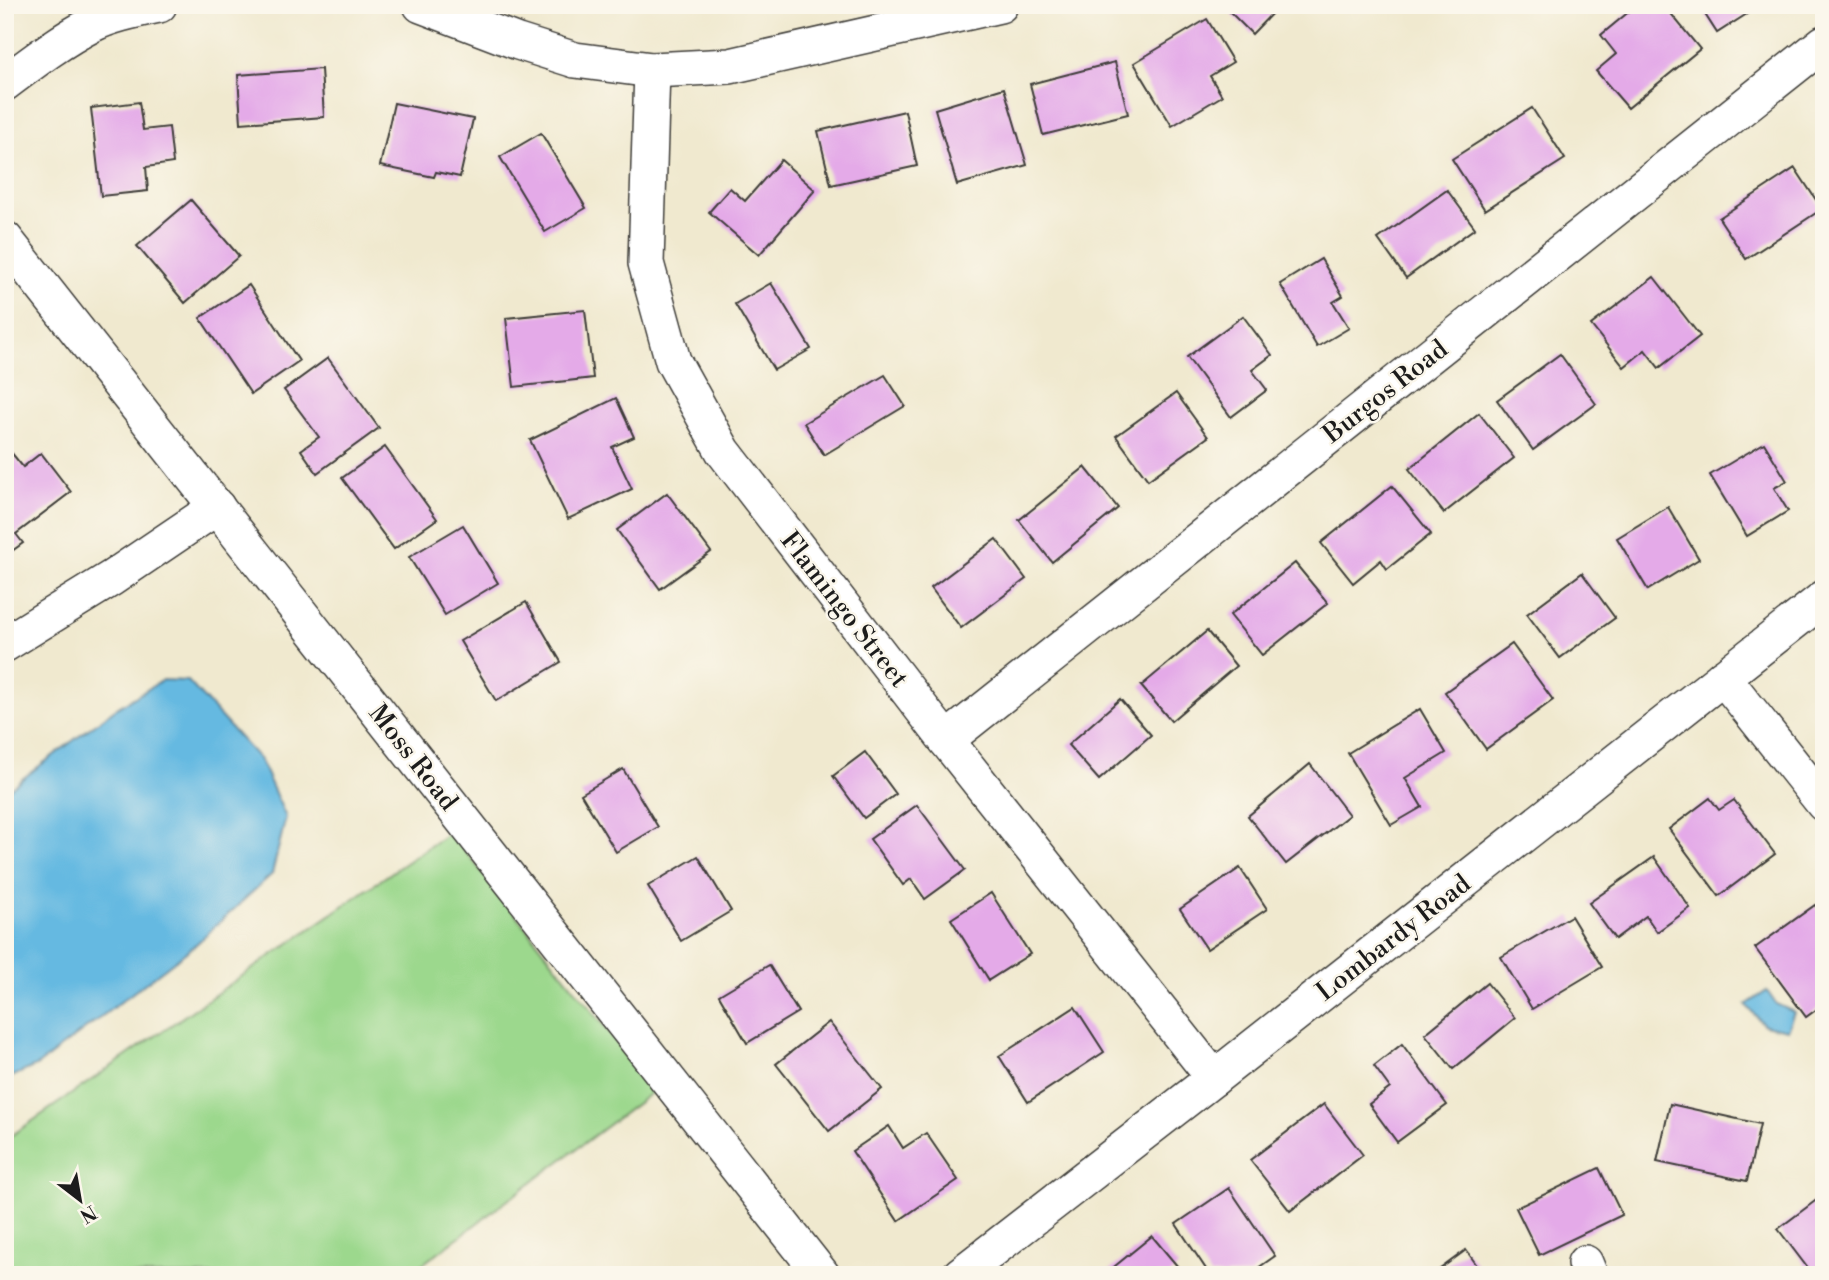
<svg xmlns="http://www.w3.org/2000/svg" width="1829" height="1280" font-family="'Libre Bodoni',serif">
<rect width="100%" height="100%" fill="#fbf7ec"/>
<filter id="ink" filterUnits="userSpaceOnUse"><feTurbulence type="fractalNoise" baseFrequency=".0143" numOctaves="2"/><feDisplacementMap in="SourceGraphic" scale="14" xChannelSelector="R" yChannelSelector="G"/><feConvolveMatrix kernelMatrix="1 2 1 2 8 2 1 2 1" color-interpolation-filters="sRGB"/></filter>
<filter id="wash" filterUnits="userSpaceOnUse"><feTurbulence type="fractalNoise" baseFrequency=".00686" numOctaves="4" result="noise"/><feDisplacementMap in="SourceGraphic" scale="28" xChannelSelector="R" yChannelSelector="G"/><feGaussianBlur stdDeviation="1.57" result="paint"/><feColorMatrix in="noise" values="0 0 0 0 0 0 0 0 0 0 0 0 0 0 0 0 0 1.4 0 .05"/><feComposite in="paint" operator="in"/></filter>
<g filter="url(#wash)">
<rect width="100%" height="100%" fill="#f0e9cf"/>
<!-- green -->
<polygon fill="#9cd88d" stroke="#5c7a54" stroke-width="2" points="450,832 655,1090 408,1275 5,1275 5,1140"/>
<!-- water -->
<g fill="#65b9e1" stroke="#406a7e" stroke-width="2">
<polygon points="163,680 188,681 260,760 286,817 272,874 194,946 38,1065 5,1080 5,792 115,709"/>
<polygon points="1767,991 1776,1004 1794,1012 1787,1030 1764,1025 1746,1005"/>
</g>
<g id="blocks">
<!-- building -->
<g fill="#e4aae8">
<polygon points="1223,5 1280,5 1252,34"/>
<polygon points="1637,5 1664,5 1700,49 1628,108 1596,71 1616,54 1601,35"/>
<polygon points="1699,5 1746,5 1750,12 1717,33"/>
<polygon points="1207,19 1233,62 1210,76 1222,96 1172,126 1134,63"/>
<polygon points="1115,62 1128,114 1043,135 1030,84"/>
<polygon points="321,69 324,117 241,123 238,75"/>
<polygon points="1004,88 1027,165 957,185 935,109"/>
<polygon points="139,102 143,130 169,127 173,163 146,167 148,191 101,196 91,108"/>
<polygon points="394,103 473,119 460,177 436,172 434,177 380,166"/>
<polygon points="1532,108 1565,159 1485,210 1452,159"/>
<polygon points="905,111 917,166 831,185 818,131"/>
<polygon points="541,133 586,208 545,232 500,157"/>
<polygon points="781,160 815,190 759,255 709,212 730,188 745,201"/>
<polygon points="1795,168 1822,209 1746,259 1719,218"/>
<polygon points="1447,190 1475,228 1406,278 1378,239"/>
<polygon points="191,200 239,256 185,303 137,246"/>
<polygon points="1321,259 1343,296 1333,302 1349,328 1317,347 1280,284"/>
<polygon points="1654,277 1700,336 1659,368 1645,350 1624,367 1591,325"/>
<polygon points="771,283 811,349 774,370 735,304"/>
<polygon points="249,285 299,361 251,394 200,318"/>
<polygon points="585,310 593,378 514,387 506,318"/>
<polygon points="1243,316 1272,355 1252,370 1267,390 1231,417 1187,357"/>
<polygon points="1560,354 1596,404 1533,450 1497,400"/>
<polygon points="328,358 379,428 317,473 301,450 319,437 284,390"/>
<polygon points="885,375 905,406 824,455 804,423"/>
<polygon points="1176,393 1208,437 1148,480 1116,436"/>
<polygon points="616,398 634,437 612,447 632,489 568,519 530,440"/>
<polygon points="1479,413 1514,458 1444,513 1409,469"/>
<polygon points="1764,443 1787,481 1774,488 1788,511 1747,536 1710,475"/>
<polygon points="385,447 437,519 394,549 342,478"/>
<polygon points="10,451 23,467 41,453 71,492 16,534 23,543 5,556 5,455"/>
<polygon points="1085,467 1118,508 1052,562 1019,520"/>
<polygon points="1392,486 1431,534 1387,569 1381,560 1353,583 1321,543"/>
<polygon points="667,493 711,552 660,589 617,530"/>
<polygon points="1668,507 1699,559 1648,590 1617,538"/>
<polygon points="463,525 498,583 445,615 409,557"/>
<polygon points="996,539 1026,579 961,628 931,588"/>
<polygon points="1295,563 1328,603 1262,655 1230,615"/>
<polygon points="1582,573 1615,618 1560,658 1527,614"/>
<polygon points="526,602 561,662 496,701 460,641"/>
<polygon points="1207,631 1236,666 1171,721 1141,686"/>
<polygon points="1512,644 1553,700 1486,749 1445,692"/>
<polygon points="1120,699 1151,735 1099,780 1068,745"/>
<polygon points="1420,709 1446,753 1405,778 1422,807 1391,825 1348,753"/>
<polygon points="865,752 896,794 864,818 833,776"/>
<polygon points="1310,764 1349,815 1286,864 1248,816"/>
<polygon points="623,769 658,827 616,852 581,794"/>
<polygon points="1710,798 1719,810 1734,800 1775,854 1719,896 1669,829"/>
<polygon points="917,805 965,870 925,899 911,879 903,885 870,839"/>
<polygon points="698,856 731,911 681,941 648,886"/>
<polygon points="1654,857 1690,908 1657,932 1646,916 1615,939 1589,903"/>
<polygon points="1240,868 1267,909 1207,949 1180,909"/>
<polygon points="991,893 1030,954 989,980 951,919"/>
<polygon points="1815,905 1824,917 1824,1004 1806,1017 1755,948"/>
<polygon points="1571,916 1602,967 1532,1009 1501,957"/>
<polygon points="769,965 798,1012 747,1043 719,995"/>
<polygon points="1487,983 1515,1018 1453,1069 1425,1034"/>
<polygon points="1075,1007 1104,1052 1028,1102 999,1056"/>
<polygon points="829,1022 882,1089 829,1131 776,1064"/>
<polygon points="1402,1044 1447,1105 1397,1142 1369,1104 1390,1088 1374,1066"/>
<polygon points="1324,1104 1363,1155 1290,1211 1250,1160"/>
<polygon points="1670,1104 1760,1124 1747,1181 1657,1162"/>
<polygon points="889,1126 903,1148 926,1133 958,1180 898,1221 852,1151"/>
<polygon points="1599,1168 1622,1215 1539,1255 1516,1208"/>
<polygon points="1229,1188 1275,1256 1248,1275 1210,1275 1176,1224"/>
<polygon points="1819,1198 1824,1204 1824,1275 1813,1275 1778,1229"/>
<polygon points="1152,1236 1178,1267 1169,1275 1104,1275"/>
<polygon points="1466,1250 1484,1275 1432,1275"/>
</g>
</g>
</g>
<g filter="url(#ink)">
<use href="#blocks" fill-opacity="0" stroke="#3c3b37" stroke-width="2"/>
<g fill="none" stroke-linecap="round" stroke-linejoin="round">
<!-- minor casing -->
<g stroke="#3c3b37" stroke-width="38">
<g id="minor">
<polyline points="421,5 518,42 575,60 652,70 730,66 1000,5"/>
<polyline points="652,70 646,263 673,361 723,451 946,740 1214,1078"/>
<path d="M5,83C33,62 60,41 91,25C111,15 136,10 159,5"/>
<polyline points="5,239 822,1275"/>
<polyline points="5,644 112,578 217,507"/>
<polyline points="1723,677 1824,804"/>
<polyline points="946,740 1824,43"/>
<polyline points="1585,1263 1590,1275"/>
<polyline points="960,1275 1214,1078 1824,598"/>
</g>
</g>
<!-- minor -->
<use href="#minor" stroke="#fff" stroke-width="35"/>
</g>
</g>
<g text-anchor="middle" stroke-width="5" stroke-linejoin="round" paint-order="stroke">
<!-- street labels -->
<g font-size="26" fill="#1c1c1c" stroke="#fbf7ec">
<text transform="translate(1385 391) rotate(-38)" y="9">Burgos Road</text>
<text transform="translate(845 609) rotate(52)" y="9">Flamingo Street</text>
<text transform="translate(414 757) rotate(52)" y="9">Moss Road</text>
<text transform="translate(1393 937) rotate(-38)" y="9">Lombardy Road</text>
</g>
</g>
<!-- margin -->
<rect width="1829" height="1280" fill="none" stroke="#fbf7ec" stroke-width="28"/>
<!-- north arrow -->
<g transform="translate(80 1200) rotate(149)" stroke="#fbf7ec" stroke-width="5" paint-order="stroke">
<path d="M0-5L12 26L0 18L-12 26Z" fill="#1c1c1c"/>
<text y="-10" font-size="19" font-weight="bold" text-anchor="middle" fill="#1c1c1c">N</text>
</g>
</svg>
